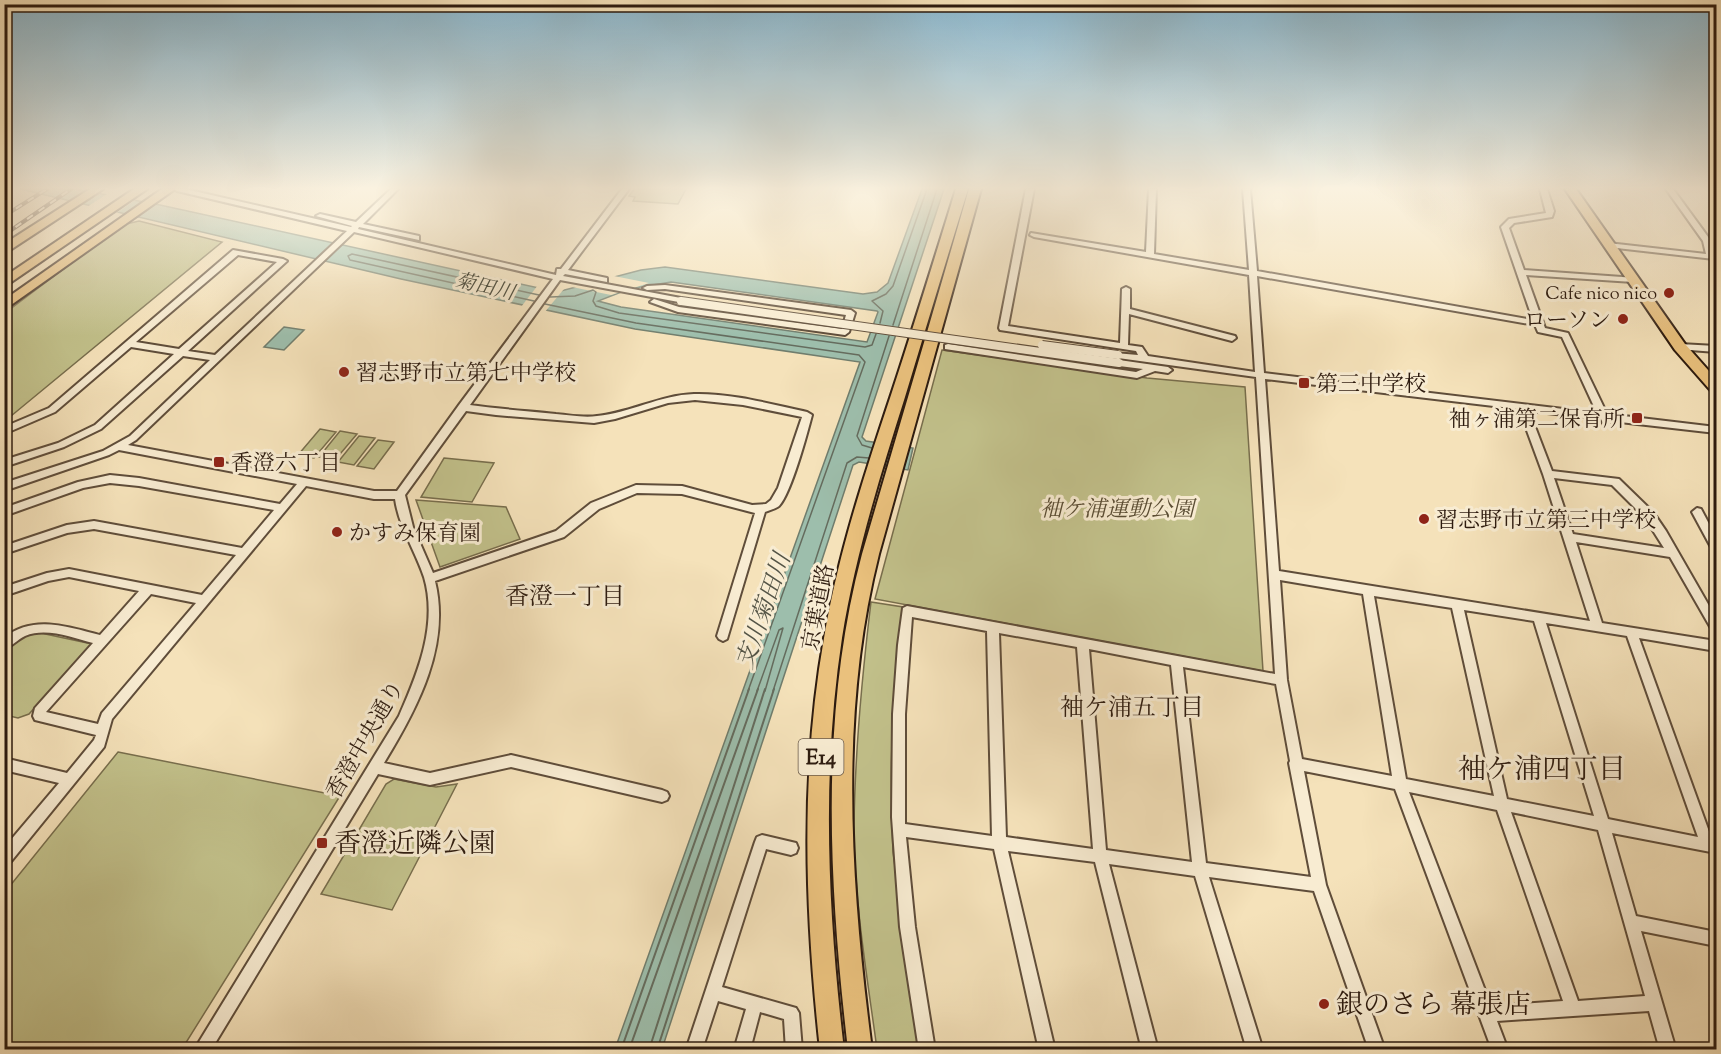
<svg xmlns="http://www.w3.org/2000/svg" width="1721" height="1054" font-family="'Sorts Mill Goudy','Noto Serif JP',serif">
<rect width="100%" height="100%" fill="#f5e2ba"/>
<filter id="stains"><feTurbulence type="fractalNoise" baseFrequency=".00333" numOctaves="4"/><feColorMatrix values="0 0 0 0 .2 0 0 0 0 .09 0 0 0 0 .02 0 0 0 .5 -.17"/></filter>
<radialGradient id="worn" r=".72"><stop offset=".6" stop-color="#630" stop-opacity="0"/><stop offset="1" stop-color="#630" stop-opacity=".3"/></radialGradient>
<!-- green -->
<g fill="#c2c18b" stroke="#786e4d" stroke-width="1.5">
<polygon points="634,189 686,189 678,204 633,201 635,197 629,196"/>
<polygon points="139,221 222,242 5,421 5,313 122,225"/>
<polygon points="942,350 1147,378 1245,387 1263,671 875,599"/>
<polygon points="320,429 336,432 314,458 298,455"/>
<polygon points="340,431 357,434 335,460 319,457"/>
<polygon points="359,436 375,438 354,465 338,462"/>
<polygon points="378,440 394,442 374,469 357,466"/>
<polygon points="444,458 494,463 472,502 421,497"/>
<polygon points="416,500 506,507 520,539 440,567"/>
<path d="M871,602L903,607C892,687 889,771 893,852L920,1049H877C867,976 854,901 854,826C855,752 862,676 871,602Z"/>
<polygon points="36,632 92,644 29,714 18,718 5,715 4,653 18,638"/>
<polygon points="118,752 340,796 182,1049 5,1049 5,892"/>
<polygon points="394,779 436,787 457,784 392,910 321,894 386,784"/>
</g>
<!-- water -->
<g fill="#9dbeac" stroke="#707d6d" stroke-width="1.5" fill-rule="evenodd">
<path d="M20,189H75L160,205L557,292L641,270L665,267L863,294L877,292L888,283L922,189H944L862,437L866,441L913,448L908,470L859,462L853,465L662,1049H615L860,362L635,329L401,279ZM671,282L877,311L878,312L867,342L621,307L598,301L629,289Z"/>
<polygon points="284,327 304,330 284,350 264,347"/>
</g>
<!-- pier -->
<g fill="#f5e2ba">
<polygon points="110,192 138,198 115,214 87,207"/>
<polygon points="609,275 649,283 611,295 572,287"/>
<polygon points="538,285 564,289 544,313 521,307"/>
</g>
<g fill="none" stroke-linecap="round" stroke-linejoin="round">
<!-- shore-far1 -->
<g stroke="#656c5e" stroke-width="1.5">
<polyline points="550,297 575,296 593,290 596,292 593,301 596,306 619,313 865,347 872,345 876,334"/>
<polyline points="534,301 350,260 348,256 352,254 539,295"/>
<polyline points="545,304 636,323 859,355 865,362 748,691"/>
<polyline points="880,323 883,311 872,301 886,294 893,286 927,189"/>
<polyline points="893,325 937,189"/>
<polyline points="872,448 862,445 857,436 889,336"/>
<polyline points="757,691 779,630 783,628 765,691"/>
<polyline points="773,691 847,463 857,457 869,458"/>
</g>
<!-- shore -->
<g stroke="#656c5e" stroke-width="2">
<polyline points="621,1050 749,689"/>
<polyline points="629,1050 758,689"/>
<polyline points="649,1050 765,689"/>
<polyline points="657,1050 774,689"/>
</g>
<!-- minor casing -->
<g stroke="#5f4d3a" stroke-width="4">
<g id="minor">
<path d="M174,189H185L351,227L352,226L316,216L320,214L356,222L391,189H398L363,224L419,236V240L359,227L358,229L556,275L557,269H561L622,189H629L568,270L607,278V282L565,274L563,276L681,298L685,301L684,303L560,280L470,405C498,409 527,411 556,414C569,415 584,418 597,416C630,413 660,395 694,394C732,393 770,404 807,412L812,415C807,434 791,493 779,506C775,509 770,510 765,512L727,639L723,641L719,639L717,636L755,513L682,494L637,493L599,509L564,537L435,581C451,646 417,709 384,763L430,773L511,755L662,790L667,792L669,796L667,800L662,802L511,767L430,785L378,774L211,1050H194L399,716C418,673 438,624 424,577C415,550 399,527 395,499H374L306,486L112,719L104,747L9,864L4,866V848L59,783L4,770V758L67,773L94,740L96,735L39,721L35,720L33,716L35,708L93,643C72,638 47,627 25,636C17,640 12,646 4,650V638C33,614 68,627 100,635L139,591L69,577L48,581L4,596V587L47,573L69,569L202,595L236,555L94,529L67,533L4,554V546L67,525L94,521L242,548L274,510L139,486L110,483L83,488L4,516V508L78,482L110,475L139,478L280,504L297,484L119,450L109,455L4,491V483L103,451L130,436L210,360L183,356L101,429L64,447L4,467V460L58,443L95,425L174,354L131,347L55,412L4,434V427L49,408L233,250L283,259L287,261L188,351L215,355L347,231L177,191ZM354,232L553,279L459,405L397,491H374L128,445L136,440ZM238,255L277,262L179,349L136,342ZM695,400L743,405L802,417L778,488L771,500L766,504L752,505L682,486L636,485L591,503L556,531L433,573L413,527L405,495L466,411L496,415L594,423L615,419L668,403ZM151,594L196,603L102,713L98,724L46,712Z"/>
<path d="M1026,189H1034L1008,326L1120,343L1122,289L1126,287L1130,289V309L1235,336L1236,338L1232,341L1129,314L1128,345L1142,347L1148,356L1255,372L1249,275L1034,237L1030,235L1031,233L1146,252L1149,189H1156L1154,254L1249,270L1243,189H1250L1257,271L1533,320L1501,227L1509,219L1546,213L1540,189H1547L1554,211L1552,217L1514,223L1509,228L1524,270L1636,278V282H1633L1526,275L1545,328L1568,333L1607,414L1716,427V433L1611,421L1610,425H1604L1601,419L1529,411L1552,471L1619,479L1653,512L1666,531L1716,618V632L1712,630L1670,557L1576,542L1602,623L1716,641V651L1639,638L1712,840L1716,841V853L1612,833L1636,916L1716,932V946L1641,931L1676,1050H1660L1649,1011L1497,1021L1508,1050H1492L1395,789L1304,771L1326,885L1385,1050H1369L1314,891L1209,877L1263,1050H1247L1195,876L1109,864L1158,1050H1142L1095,862L1008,851L1055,1050H1039L994,849L906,837L915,927L935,1050H919L900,927L892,817L893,714L898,645L903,608L907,606L1275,674L1256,377L1118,358L1115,357V353L1138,355L1136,351L1000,330L999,328ZM1257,276L1535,325L1538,332L1562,337L1597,413L1264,373ZM1265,379L1519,409L1543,474L1590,621L1279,571ZM1554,478L1612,485L1645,518L1664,548L1573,534ZM1280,580L1363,594L1392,776L1302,759L1287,680ZM1374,596L1452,608L1494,796L1406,779ZM1464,610L1534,621L1594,816L1507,799ZM912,617L987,631L992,836L905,824V714ZM1546,623L1627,636L1698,837L1608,819ZM999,633L1077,647L1093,849L1006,837ZM1089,649L1171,665L1192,862L1106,850ZM1183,667L1276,684L1290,761L1289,763L1311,877L1206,863ZM1409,792L1497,810L1563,1001L1491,1006ZM1511,812L1598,830L1645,996L1578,1001Z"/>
<polygon points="1666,189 1673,189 1711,241 1715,257 1714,259 1608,247 1604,245 1608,243 1706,254 1703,241"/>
<polygon points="665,285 851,310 855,313 849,332 845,335 678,312 650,302 654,299 679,307 842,329 846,315 665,289 647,290 643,288 647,286"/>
<polygon points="948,344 1136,372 1143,369 1119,366 1115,363 1119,360 1168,367 1172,370 1168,373 1155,371 1137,378 945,349 945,345"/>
<polygon points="1680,344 1716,346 1716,352 1677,349 1676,347"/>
<polygon points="1697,508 1701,509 1716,537 1716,550 1712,549 1692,512"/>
<polygon points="762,835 796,843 798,848 796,853 791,855 766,849 722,987 796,1008 799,1013 802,1050 786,1050 784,1019 760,1012 750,1050 734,1050 746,1009 718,1001 702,1050 686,1050 755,842 757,837"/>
</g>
</g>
<!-- highway casing -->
<g stroke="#2d1b0f" stroke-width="4">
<g id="highway">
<polygon points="90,189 103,189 4,254 4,244"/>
<polygon points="134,189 147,189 4,287 4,277"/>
<polygon points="162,189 175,189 4,310 4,300"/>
<path d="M956,189H968C947,258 926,328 905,397C880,476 855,556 842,638C821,775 828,913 844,1050H820C805,912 800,774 824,638C838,554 865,473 892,392C914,325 935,257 956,189Z"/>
<path d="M969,189H981L879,554C838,716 851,886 872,1050H848C829,885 819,715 862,554Z"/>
<polygon points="1565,189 1576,189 1685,344 1716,379 1716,393 1711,391 1675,350"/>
</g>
</g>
<!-- minor -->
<use href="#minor" fill="#f8ecd2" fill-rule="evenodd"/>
<!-- highway -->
<use href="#highway" fill="#eac17d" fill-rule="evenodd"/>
<!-- rail casing -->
<g stroke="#2d1b0f" stroke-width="4">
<g id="rail">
<polyline points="4,216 47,189"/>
<polyline points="4,235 71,189"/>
</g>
</g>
<!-- rail -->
<use href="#rail" stroke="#f8ecd2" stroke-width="2" stroke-dasharray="7" stroke-linecap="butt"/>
<!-- minor-bridge casing -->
<g stroke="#5f4d3a" stroke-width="10" stroke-linecap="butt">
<g id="minor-bridge">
<polyline points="681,301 1119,363"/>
<polyline points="1042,345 1118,355"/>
</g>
</g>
<!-- minor-bridge -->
<use href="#minor-bridge" stroke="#f8ecd2" stroke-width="8"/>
</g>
<!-- sky -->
<linearGradient id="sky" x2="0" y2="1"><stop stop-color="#8ab8d0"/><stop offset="0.56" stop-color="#faf2e0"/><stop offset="1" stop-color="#faf2e0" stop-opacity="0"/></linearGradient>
<rect width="1721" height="336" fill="url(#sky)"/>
<!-- markers -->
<g fill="#8f2418" stroke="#f8ecd2" stroke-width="2">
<circle cx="1669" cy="293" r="6"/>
<circle cx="1623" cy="319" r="6"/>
<circle cx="344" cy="372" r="6"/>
<rect x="1298" y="377" width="12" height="12" rx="3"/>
<rect x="1631" y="412" width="12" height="12" rx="3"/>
<rect x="213" y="456" width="12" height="12" rx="3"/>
<circle cx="1424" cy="519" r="6"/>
<circle cx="337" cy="532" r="6"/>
<rect x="316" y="837" width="12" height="12" rx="3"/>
<circle cx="1324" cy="1004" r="6"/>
</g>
<g text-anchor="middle" stroke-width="6" stroke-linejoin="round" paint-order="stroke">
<!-- far-poi labels -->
<g font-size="18" fill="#2d1b0f" stroke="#f8ecd2" text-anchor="end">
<text x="1657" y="299">Cafe nico nico</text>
</g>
<!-- far-water labels -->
<g font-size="20" font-style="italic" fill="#545446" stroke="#f8ecd2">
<text transform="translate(485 286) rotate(13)" y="7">菊田川</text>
</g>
<!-- shield labels -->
<rect fill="#f8ecd2" stroke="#6a5a4a" stroke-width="1.5" x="798.5" y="739" width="45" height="36" rx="4.5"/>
<g font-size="21" font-weight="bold" fill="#2d1b0f">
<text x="821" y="764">E14</text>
</g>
<!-- poi labels -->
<g font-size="22" fill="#2d1b0f" stroke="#f8ecd2" text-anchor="start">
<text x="1611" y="327" text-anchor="end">ローソン</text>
<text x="356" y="380">習志野市立第七中学校</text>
<text x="1316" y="391">第三中学校</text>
<text x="1625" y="426" text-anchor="end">袖ヶ浦第二保育所</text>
<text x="231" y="470">香澄六丁目</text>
<text x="1436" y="527">習志野市立第三中学校</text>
<text x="349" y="540">かすみ保育園</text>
</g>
<!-- park labels -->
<g font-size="22" font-style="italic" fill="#5a4d34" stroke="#f8ecd2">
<text x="1117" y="516">袖ケ浦運動公園</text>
</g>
<!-- street labels -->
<g font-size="22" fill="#2d1b0f" stroke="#f8ecd2">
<text transform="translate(817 607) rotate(-79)" y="8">京葉道路</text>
<text transform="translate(364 739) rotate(-60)" y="8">香澄中央通り</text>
</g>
<!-- neighbourhood labels -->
<g font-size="24" fill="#2d1b0f" stroke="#f8ecd2">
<text x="565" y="604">香澄一丁目</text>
<text x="1132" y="715">袖ケ浦五丁目</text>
</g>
<!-- water labels -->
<g font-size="24" font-style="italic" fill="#545446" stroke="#f8ecd2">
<text transform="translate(763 611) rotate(-71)" y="8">支川菊田川</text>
</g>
<!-- near-poi labels -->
<g font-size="27" fill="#2d1b0f" stroke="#f8ecd2" text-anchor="start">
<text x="334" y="852">香澄近隣公園</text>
<text x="1336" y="1013">銀のさら 幕張店</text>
</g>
<!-- near-neighbourhood labels -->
<g font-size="28" fill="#2d1b0f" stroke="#f8ecd2">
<text x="1542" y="778">袖ケ浦四丁目</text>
</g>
</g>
<!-- margin -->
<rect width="1721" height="1054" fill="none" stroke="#f5e2ba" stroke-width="24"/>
<rect x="6" y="6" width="1709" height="1042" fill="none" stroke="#2d1b0f" stroke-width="3"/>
<rect x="12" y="12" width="1697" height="1030" fill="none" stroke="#2d1b0f" stroke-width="1.5"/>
<rect width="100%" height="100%" filter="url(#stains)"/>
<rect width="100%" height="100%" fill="url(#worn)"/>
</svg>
